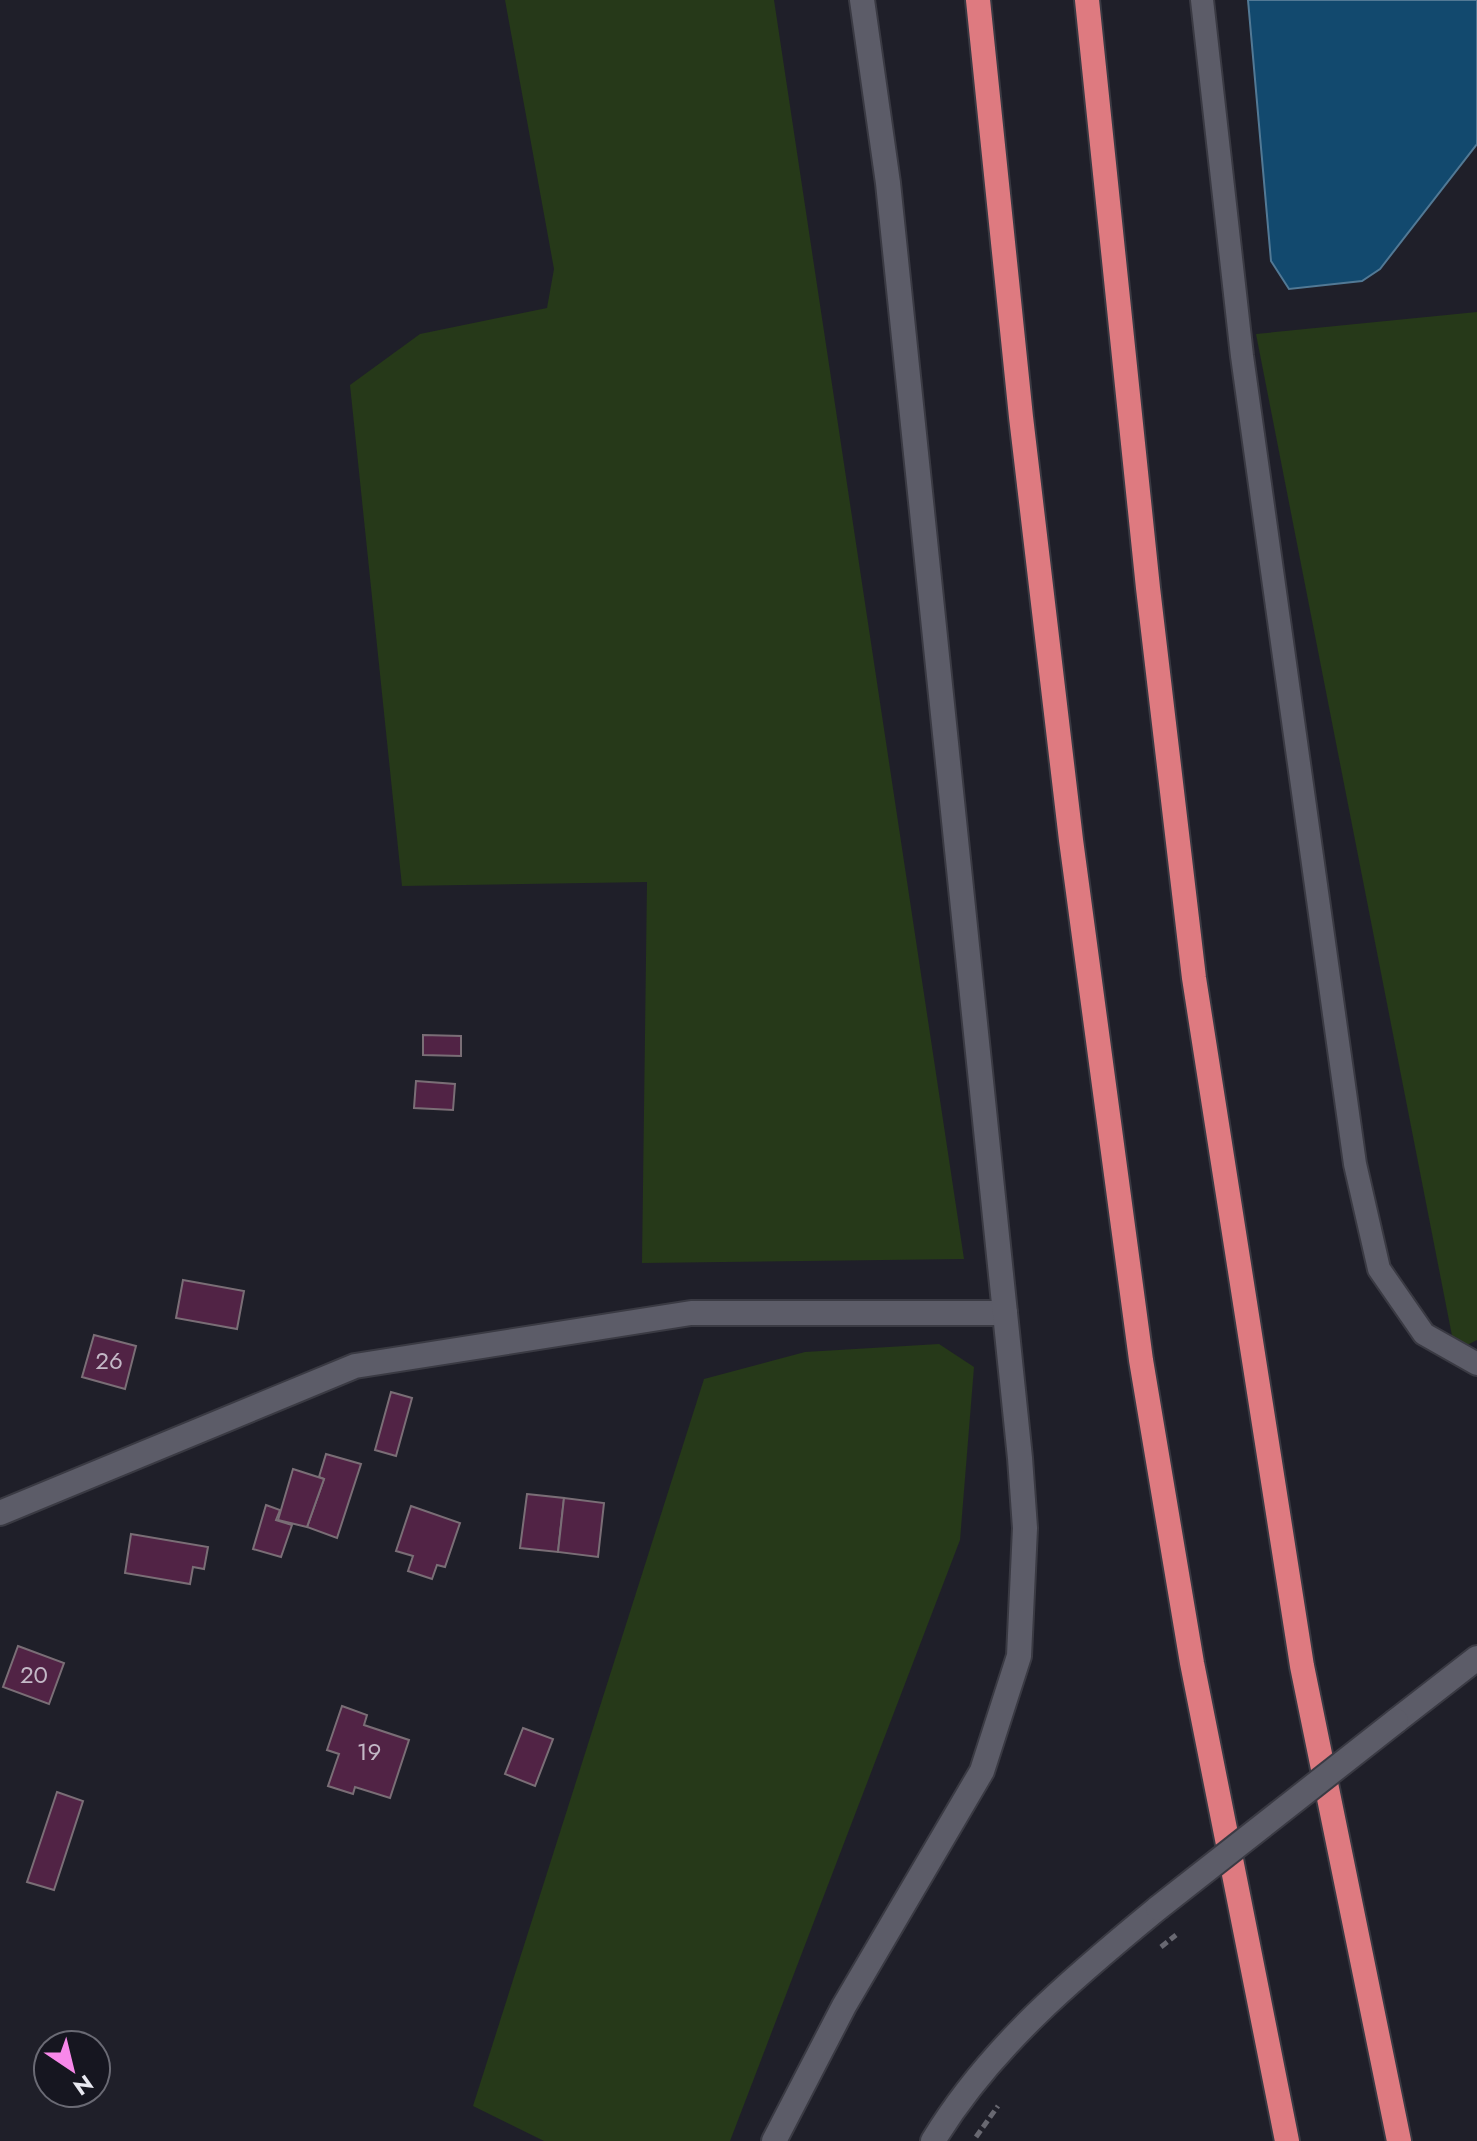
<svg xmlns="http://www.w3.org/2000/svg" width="1477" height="2141" font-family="Jost,sans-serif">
<rect width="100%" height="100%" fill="#1f1f29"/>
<!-- green -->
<g fill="#263919">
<polygon points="505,0 774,0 964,1259 642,1263 647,882 402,886 350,385 420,334 547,308 554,269"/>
<polygon points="1477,312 1477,1340 1455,1351 1256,334"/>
<polygon points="939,1344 974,1367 960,1540 730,2141 544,2141 473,2106 704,1379 805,1352"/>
</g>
<!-- water -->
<polygon fill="#12496e" stroke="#527995" stroke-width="2" points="1248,0 1477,0 1477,144 1380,269 1362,281 1289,289 1271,261"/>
<!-- building -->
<g fill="#512345" stroke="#7a6e76" stroke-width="2">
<polygon points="423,1035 461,1036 461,1056 423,1055"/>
<polygon points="416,1081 455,1084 453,1110 414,1108"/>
<polygon points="183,1280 244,1291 237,1329 176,1318"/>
<polygon points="94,1335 136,1346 125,1389 82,1377"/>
<polygon points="391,1392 412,1398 396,1456 375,1450"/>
<polygon points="326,1454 361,1464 337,1538 307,1527 324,1479 319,1477"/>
<polygon points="293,1469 324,1479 307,1527 278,1520"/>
<polygon points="527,1494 564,1498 558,1552 520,1548"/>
<polygon points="564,1498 604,1503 598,1557 558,1552"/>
<polygon points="266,1505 280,1510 276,1520 292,1525 281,1557 253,1549"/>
<polygon points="411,1506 460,1523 445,1567 437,1565 432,1579 408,1571 413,1556 396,1551"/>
<polygon points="131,1534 208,1547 204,1569 193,1567 190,1584 125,1573"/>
<polygon points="18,1646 64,1663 49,1704 3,1687"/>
<polygon points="342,1706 367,1715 364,1725 409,1740 390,1798 355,1787 353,1794 328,1786 339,1754 327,1750"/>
<polygon points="523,1728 553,1739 535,1786 505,1774"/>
<polygon points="57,1792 83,1801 54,1890 27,1882"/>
</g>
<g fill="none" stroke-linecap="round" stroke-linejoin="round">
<!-- service casing -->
<g stroke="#3a3a43" stroke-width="26">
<polyline id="service" points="1202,0 1242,356 1355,1164 1379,1269 1424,1334 1477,1364"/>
</g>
<!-- minor casing -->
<g stroke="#3a3a43" stroke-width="28">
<g id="minor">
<polyline points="0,1513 355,1366 691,1313 1005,1313"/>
<polyline points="774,2141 844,2006 982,1771 1019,1656 1025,1528 1020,1458 888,183 862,0"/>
</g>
</g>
<!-- tertiary casing -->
<g stroke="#3a3a43" stroke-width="28">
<g id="tertiary">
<polyline points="1396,1721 1477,1658"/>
<path d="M933,2141C990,2047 1074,1977 1158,1908"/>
</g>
</g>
<!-- motorway casing -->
<g stroke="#3a3a43" stroke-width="28">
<g id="motorway">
<polyline points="978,0 1021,417 1071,840 1141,1360 1192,1663 1287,2141"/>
<polyline points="1087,0 1148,588 1194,978 1302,1666 1399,2141"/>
</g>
</g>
<!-- path -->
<polyline stroke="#686871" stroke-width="5" stroke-dasharray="8 4" stroke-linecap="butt" points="976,2137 998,2106"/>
<!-- service -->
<use href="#service" stroke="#5c5c68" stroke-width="22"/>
<!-- minor -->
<use href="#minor" stroke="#5c5c68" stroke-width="24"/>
<!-- tertiary -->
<use href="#tertiary" stroke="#5c5c68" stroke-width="24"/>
<!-- motorway -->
<use href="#motorway" stroke="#de7a80" stroke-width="24"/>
<!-- tertiary-bridge casing -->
<g stroke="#3a3a43" stroke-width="28" stroke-linecap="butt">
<polyline id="tertiary-bridge" points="1158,1908 1396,1721"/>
</g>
<!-- path-bridge -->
<polyline stroke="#686871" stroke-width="5" stroke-dasharray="8 4" stroke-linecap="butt" points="1161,1947 1176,1935"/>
<!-- tertiary-bridge -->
<use href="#tertiary-bridge" stroke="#5c5c68" stroke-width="24"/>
</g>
<g text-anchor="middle" stroke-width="7" stroke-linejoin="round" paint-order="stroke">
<!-- number labels -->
<g font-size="24" fill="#c3b8c6">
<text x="109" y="1369">26</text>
<text x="34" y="1683">20</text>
<text x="369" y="1760">19</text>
</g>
</g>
<!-- north arrow -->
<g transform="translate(72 2069) rotate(145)"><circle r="38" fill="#161620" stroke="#6a6a74" stroke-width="2"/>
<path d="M0-6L14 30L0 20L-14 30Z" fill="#f888ea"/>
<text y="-12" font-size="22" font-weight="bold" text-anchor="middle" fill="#e9e9f1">N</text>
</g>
</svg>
